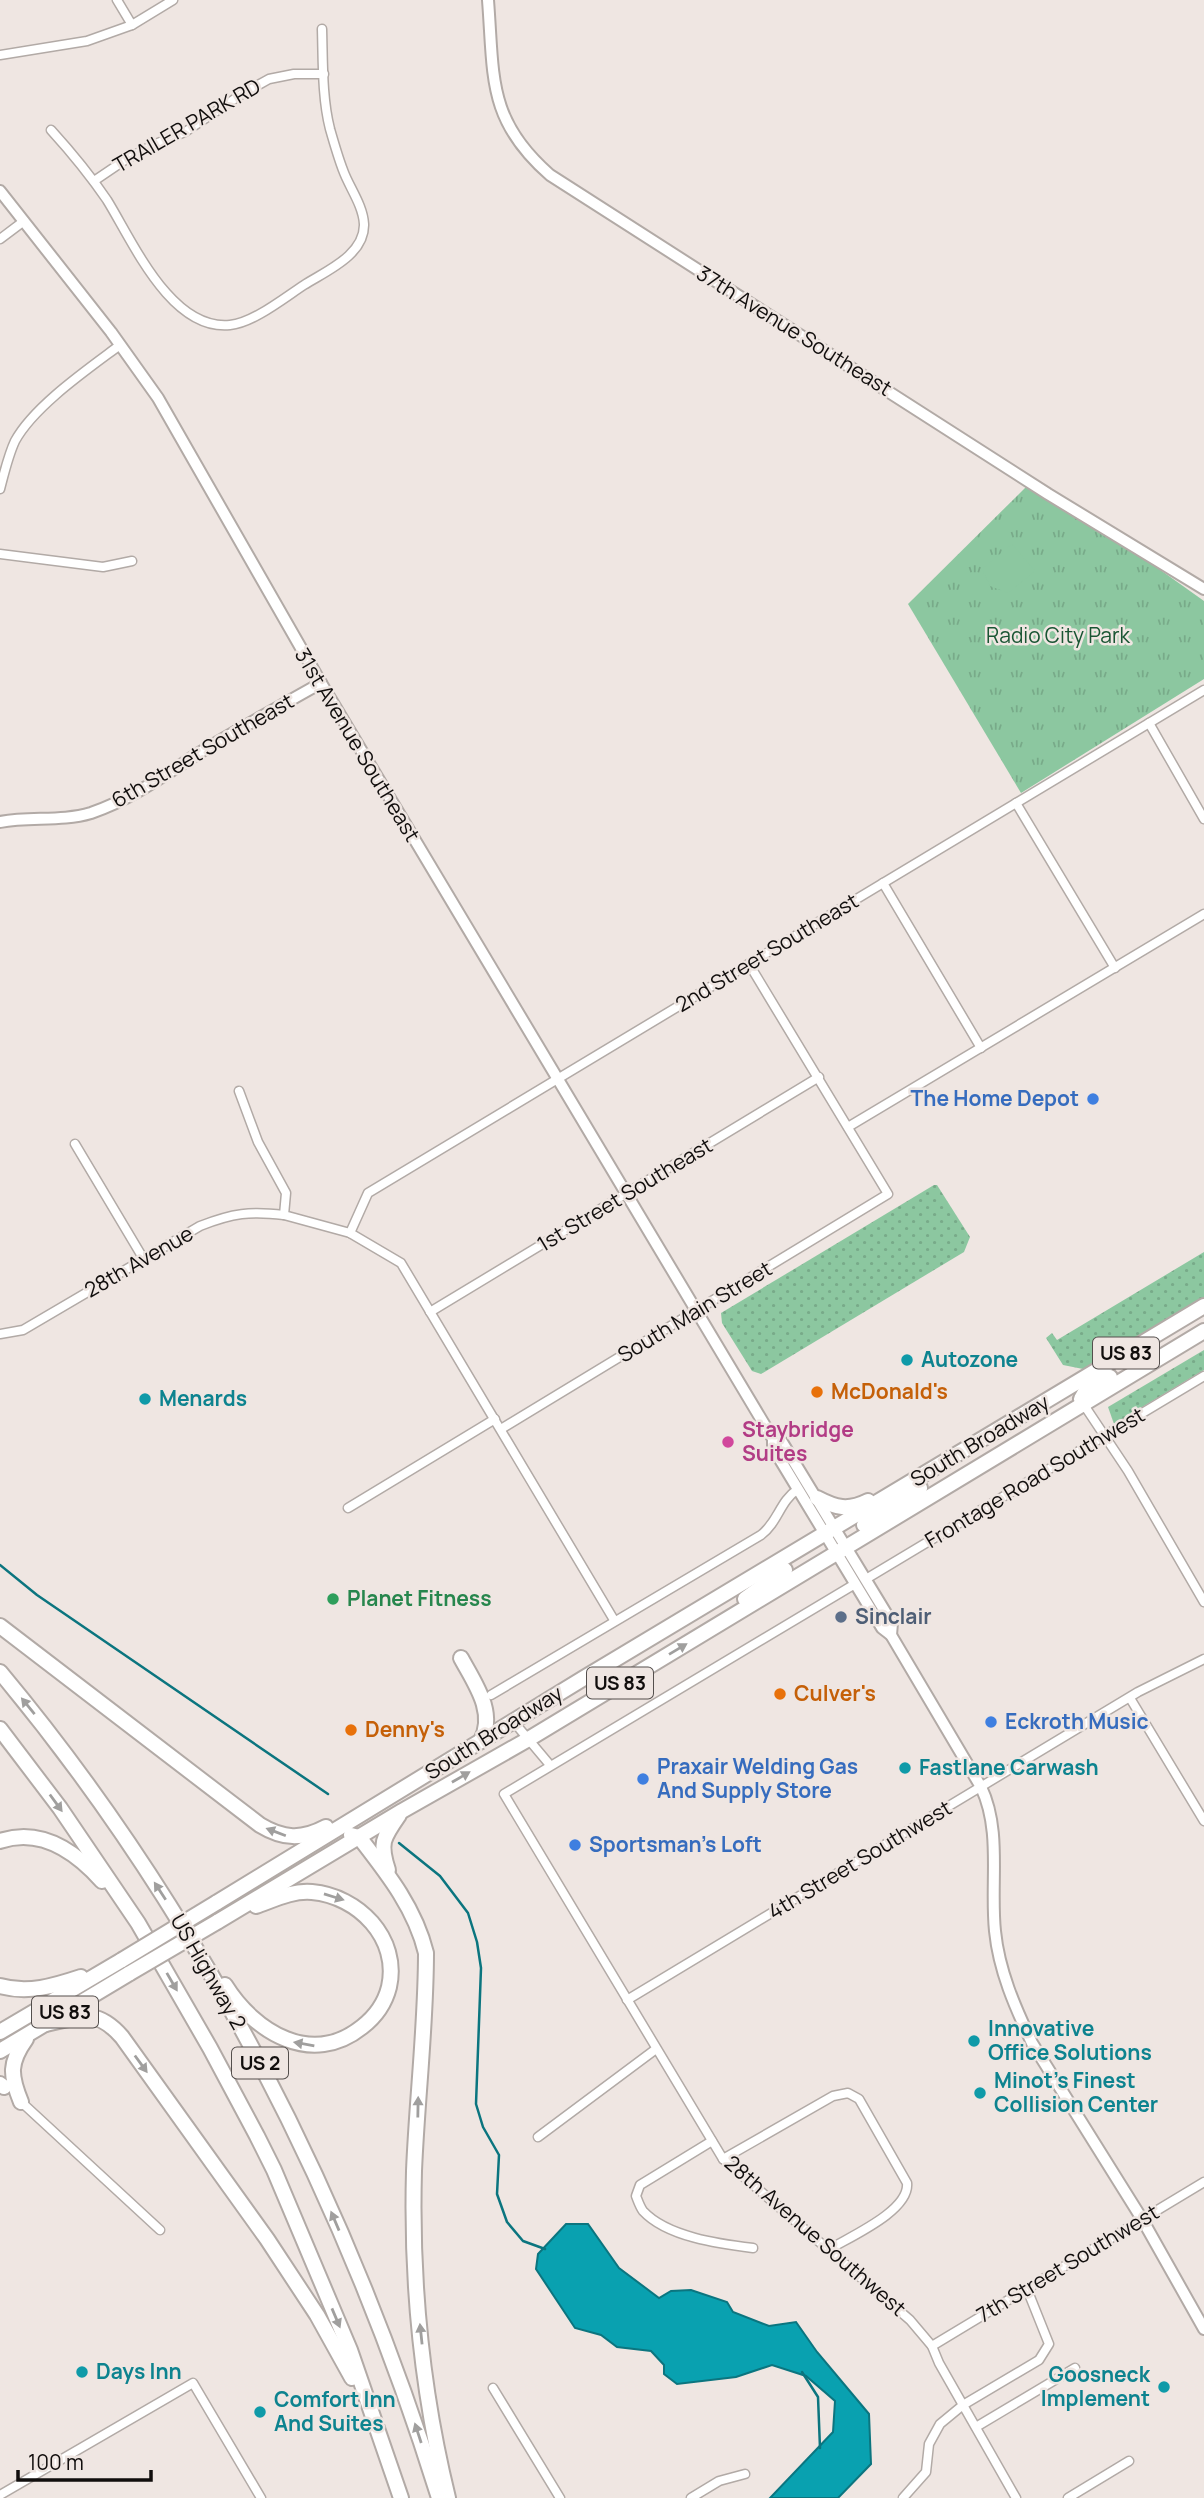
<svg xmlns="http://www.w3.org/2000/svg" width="1204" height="2498" font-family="Manrope,sans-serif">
<defs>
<pattern id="grass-dots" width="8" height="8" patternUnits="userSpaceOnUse" patternTransform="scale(1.75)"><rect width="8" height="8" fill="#8cc7a0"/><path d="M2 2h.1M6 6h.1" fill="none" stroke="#78aa89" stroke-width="1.8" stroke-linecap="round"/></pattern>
<pattern id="park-tufts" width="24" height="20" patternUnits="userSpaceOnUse" patternTransform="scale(1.75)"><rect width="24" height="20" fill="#8cc7a0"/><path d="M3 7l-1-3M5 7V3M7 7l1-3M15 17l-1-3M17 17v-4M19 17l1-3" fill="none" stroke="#78aa89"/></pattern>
</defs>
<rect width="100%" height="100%" fill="#efe6e2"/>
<!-- grass -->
<g fill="url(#grass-dots)">
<polygon points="934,1185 937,1185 970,1237 964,1252 761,1374 752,1371 722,1323 721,1313"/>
<polygon points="1204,1252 1204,1298 1083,1369 1063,1365 1046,1338 1052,1333 1057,1340"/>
<polygon points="1204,1350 1204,1370 1114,1424 1108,1407"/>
</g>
<!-- park -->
<polygon fill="url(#park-tufts)" points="1030,483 1086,517 1204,601 1204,679 1021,793 908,604"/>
<!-- garden -->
<polygon fill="#8cc7a0" points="1012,544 1035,571 1008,593 990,586 982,569"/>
<!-- water -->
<polygon fill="#09a1b0" stroke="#0b757f" stroke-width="2" points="566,2224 588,2224 619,2268 659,2298 671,2291 691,2290 727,2302 733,2312 769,2326 796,2322 817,2352 869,2414 871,2464 838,2498 770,2498 833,2432 835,2401 806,2376 772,2365 736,2377 677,2384 664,2374 664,2365 651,2351 617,2347 601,2335 575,2328 536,2269 538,2254"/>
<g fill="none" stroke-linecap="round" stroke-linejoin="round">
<!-- stream -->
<g stroke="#0b757f" stroke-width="2.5">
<polyline points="0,1565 37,1595 328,1794"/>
<polyline points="399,1843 440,1876 468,1913 477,1942 481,1968 476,2104 483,2127 499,2155 497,2194 507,2222 523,2241 545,2249"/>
<polyline points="802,2372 818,2397 820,2448"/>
</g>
<!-- street casing -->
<g stroke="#b2aaa6" stroke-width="11">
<g id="street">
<polyline points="117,0 132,25"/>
<polyline points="0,55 87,41 132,25 173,0"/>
<path d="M51,130C71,152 90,175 107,200C133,242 171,331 230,325C253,323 284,298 304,285C326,271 365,255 364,224C363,205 349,187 343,170C338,157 334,143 330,129C322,98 323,61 322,29"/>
<polyline points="94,181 125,160 153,145 185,132 242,94 269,79 294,74 324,74"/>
<polyline points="0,239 24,221"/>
<path d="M0,489C4,474 8,456 15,441C34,406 88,369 120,345"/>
<polyline points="0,554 103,567 132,561"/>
<polyline points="1149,723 1204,819"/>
<polyline points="1016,803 1115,968"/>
<polyline points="883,883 981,1048"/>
<polyline points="239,1091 258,1142 286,1193 284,1215 350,1233 401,1263 614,1620"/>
<polyline points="848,1127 1204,914"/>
<polyline points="75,1144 143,1258"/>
<polyline points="350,1233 368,1193 1204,690"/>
<polyline points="430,1312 819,1077"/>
<path d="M0,1334L23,1330L200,1226C233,1213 250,1211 284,1215"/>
<polyline points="1084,1405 1128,1471 1204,1602"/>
<polyline points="501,1429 888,1194 749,964"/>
<polyline points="348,1508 495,1419"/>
<polyline points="866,1579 1204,1376"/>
<polyline points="855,1584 504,1794 723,2159 910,2320 932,2346 939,2363 1016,2498"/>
<path d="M491,1695L761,1535C779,1521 779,1502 798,1489"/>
<polyline points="1130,1698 1204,1821"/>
<polyline points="513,1721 550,1765"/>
<polyline points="627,2000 1138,1692 1204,1659"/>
<polyline points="18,2099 160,2230"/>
<polyline points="538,2137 656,2049"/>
<path d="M712,2141L640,2185L636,2196C638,2201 640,2207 643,2211C667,2237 720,2244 753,2248"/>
<path d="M723,2159L833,2096L848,2093L859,2099L907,2183C910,2211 849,2237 828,2250"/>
<polyline points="932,2346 1204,2182"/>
<polyline points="493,2388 560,2498"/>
<polyline points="976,2427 1075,2368"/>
<polyline points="0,2495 193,2383 261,2498"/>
<polyline points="691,2498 719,2481 745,2474"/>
<polyline points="903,2498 926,2472 929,2444 940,2424 963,2405 1039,2360 1049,2344 1027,2289"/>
<polyline points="1068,2498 1129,2461"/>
</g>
</g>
<!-- secondary casing -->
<g stroke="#b2aaa6" stroke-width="14">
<g id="secondary">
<path d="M488,0C494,77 487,120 550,175L1048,494L1204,589"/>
<path d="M0,191L111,332L158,398L321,683L773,1439V1448L882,1628L891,1635L981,1787C1002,1831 990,1883 995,1931C999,1971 1015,2007 1032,2043L1142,2219L1204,2329"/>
<path d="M0,822C30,816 61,822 91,813C130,800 165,775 199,753C239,729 280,706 321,683"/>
<polyline points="773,1439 782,1442 892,1623 891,1635"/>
</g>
</g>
<!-- highway casing -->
<g stroke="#b2aaa6" stroke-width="18">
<g id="highway">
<polyline points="1084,1405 1081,1399 1085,1392 1110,1377"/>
<path d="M817,1498C836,1508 848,1511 868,1501"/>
<polyline points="864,1525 920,1488"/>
<polyline points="745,1599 785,1570"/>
<path d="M0,1626L260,1825C283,1839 302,1840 326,1827"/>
<path d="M461,1658C475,1684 496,1712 481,1741"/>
<path d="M0,1672C201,1913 346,2199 439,2498"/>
<polyline points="0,1729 60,1808 138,1923 210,2048 257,2136 274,2170 350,2350 401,2498"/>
<path d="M351,1835L359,1837C387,1873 415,1908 426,1953C426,2025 417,2098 414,2171C411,2280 422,2392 448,2498"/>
<path d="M0,1841C41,1827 76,1852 102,1881"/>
<path d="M388,1870C379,1843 383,1838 399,1815"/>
<polyline points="216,1903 584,1678 1204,1306"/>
<polyline points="217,1922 402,1811 527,1740 1204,1331"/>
<path d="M225,1985C255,2033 312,2067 362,2027C375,2017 385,2003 389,1987C400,1938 358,1896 312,1892C293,1890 273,1900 256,1906"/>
<path d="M0,1986C28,1994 54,1986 81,1977"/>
<path d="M46,2024C80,2016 97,2008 122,2037L267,2239L317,2315L352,2378"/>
<polyline points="0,2032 122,1960"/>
<polyline points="0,2051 130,1973"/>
<polyline points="0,2084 4,2087"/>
<path d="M21,2102C10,2075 9,2063 26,2039"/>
</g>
</g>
<!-- street -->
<use href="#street" stroke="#fff" stroke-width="8"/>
<!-- secondary -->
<use href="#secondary" stroke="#fff" stroke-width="10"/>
<!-- highway -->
<use href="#highway" stroke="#fff" stroke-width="14"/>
<!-- highway-bridge casing -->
<g stroke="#b2aaa6" stroke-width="18" stroke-linecap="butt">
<g id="highway-bridge">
<polyline points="122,1960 216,1903"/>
<polyline points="130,1973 217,1922"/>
</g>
</g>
<!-- highway-bridge -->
<use href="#highway-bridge" stroke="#fff" stroke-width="14"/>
</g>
<!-- one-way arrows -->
<defs><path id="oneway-solid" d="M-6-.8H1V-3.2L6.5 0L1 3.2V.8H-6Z" transform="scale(1.75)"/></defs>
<g fill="#a09f9e">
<use href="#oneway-solid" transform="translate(678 1649) rotate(-31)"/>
<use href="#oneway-solid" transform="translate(28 1706) rotate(-129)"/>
<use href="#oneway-solid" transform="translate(461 1777) rotate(-30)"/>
<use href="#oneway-solid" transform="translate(56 1803) rotate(54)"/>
<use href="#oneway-solid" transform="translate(276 1832) rotate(-159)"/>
<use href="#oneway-solid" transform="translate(160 1891) rotate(-123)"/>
<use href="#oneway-solid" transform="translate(334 1897) rotate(17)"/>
<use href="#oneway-solid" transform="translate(172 1982) rotate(60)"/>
<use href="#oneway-solid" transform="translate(304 2044) rotate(-170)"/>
<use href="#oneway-solid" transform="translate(141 2064) rotate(54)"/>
<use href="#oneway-solid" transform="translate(418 2107) rotate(-89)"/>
<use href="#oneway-solid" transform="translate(335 2221) rotate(-113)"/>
<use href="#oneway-solid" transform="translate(336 2318) rotate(67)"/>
<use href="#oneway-solid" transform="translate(421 2334) rotate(-96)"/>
<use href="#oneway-solid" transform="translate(418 2433) rotate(-108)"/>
</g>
<!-- markers -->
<g fill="#3f7fe0" stroke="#efe6e2" stroke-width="2.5">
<circle cx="1093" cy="1099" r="7"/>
<circle cx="991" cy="1722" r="7"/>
<circle cx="643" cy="1779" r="7"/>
<circle cx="575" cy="1845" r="7"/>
</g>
<g fill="#0f9aa8" stroke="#efe6e2" stroke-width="2.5">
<circle cx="907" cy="1360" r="7"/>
<circle cx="145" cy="1399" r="7"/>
<circle cx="905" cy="1768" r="7"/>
<circle cx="974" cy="2041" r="7"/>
<circle cx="980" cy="2093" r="7"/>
<circle cx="82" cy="2372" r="7"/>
<circle cx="1164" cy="2387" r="7"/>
<circle cx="260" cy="2412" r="7"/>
</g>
<g fill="#e8710a" stroke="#efe6e2" stroke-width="2.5">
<circle cx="817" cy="1392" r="7"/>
<circle cx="780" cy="1694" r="7"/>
<circle cx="351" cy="1730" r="7"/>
</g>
<circle fill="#d1479c" stroke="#efe6e2" stroke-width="2.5" cx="728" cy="1442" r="7"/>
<circle fill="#2e9e5b" stroke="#efe6e2" stroke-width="2.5" cx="333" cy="1599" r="7"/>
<circle fill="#5c6f8a" stroke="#efe6e2" stroke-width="2.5" cx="841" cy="1617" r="7"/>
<g text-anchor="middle" stroke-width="5" stroke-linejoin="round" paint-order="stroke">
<!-- shield labels -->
<g fill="#efe6e2" stroke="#544f4d" stroke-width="2">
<rect x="1093" y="1337.5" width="66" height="31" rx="5"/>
<rect x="587" y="1667.5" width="66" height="31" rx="5"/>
<rect x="32" y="1996.5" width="66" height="31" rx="5"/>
<rect x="232" y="2047.5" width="56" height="31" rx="5"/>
</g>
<g font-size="19" font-weight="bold" fill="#110e0d">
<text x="1126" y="1360">US 83</text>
<text x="620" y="1690">US 83</text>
<text x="65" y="2019">US 83</text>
<text x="260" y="2070">US 2</text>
</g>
<!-- street labels -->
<g font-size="21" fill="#110e0d" stroke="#efe6e2">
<text transform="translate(187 126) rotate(-30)" y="7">TRAILER PARK RD</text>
<text transform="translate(794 331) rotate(32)" y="7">37th Avenue Southeast</text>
<text transform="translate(357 745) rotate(59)" y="7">31st Avenue Southeast</text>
<text transform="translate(203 751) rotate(-30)" y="7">6th Street Southeast</text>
<text transform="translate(767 953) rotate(-31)" y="7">2nd Street Southeast</text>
<text transform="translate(625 1195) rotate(-31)" y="7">1st Street Southeast</text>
<text transform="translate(139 1262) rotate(-30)" y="7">28th Avenue</text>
<text transform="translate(695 1312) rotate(-31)" y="7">South Main Street</text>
<text transform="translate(980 1441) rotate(-31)" y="7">South Broadway</text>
<text transform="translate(1035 1478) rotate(-31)" y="7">Frontage Road Southwest</text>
<text transform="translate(494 1733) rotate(-32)" y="7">South Broadway</text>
<text transform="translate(860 1860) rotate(-31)" y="7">4th Street Southwest</text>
<text transform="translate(208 1972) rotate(60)" y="7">US Highway 2</text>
<text transform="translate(815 2236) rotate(41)" y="7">28th Avenue Southwest</text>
<text transform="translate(1068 2264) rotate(-31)" y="7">7th Street Southwest</text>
</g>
<!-- park labels -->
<g font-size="21" fill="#195533" stroke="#efe6e2">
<text x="1058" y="643">Radio City Park</text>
</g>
<!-- shop labels -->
<g font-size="21" font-weight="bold" fill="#366cbe" stroke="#efe6e2" text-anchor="start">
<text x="1079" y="1106" text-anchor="end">The Home Depot</text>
<text x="1005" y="1729">Eckroth Music</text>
<text x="657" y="1774">Praxair Welding Gas<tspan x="657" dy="24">And Supply Store</tspan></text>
<text x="589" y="1852">Sportsman's Loft</text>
</g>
<!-- culture labels -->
<g font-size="21" font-weight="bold" fill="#0d838f" stroke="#efe6e2" text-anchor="start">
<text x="921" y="1367">Autozone</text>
<text x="159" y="1406">Menards</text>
<text x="919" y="1775">Fastlane Carwash</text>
<text x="988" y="2036">Innovative<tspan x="988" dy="24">Office Solutions</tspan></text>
<text x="994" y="2088">Minot’s Finest<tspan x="994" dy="24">Collision Center</tspan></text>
<text x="96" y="2379">Days Inn</text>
<text x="1150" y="2382" text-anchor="end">Goosneck<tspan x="1150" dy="24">Implement</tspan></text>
<text x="274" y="2407">Comfort Inn<tspan x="274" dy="24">And Suites</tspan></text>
</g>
<!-- food labels -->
<g font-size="21" font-weight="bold" fill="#c56008" stroke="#efe6e2" text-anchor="start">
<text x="831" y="1399">McDonald's</text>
<text x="794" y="1701">Culver's</text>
<text x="365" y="1737">Denny's</text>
</g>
<!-- hotel labels -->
<g font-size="21" font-weight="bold" fill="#b23c85" stroke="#efe6e2" text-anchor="start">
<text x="742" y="1437">Staybridge<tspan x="742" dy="24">Suites</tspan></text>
</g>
<!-- leisure labels -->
<g font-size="21" font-weight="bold" fill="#27864d" stroke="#efe6e2" text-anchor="start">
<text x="347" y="1606">Planet Fitness</text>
</g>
<!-- service labels -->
<g font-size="21" font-weight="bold" fill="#4e5e75" stroke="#efe6e2" text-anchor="start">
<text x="855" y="1624">Sinclair</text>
</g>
</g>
<!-- scale -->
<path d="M18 2470v10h133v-10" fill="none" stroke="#110e0d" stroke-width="3.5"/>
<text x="28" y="2470" font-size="21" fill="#110e0d" stroke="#efe6e2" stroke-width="5" paint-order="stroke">100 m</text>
</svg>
